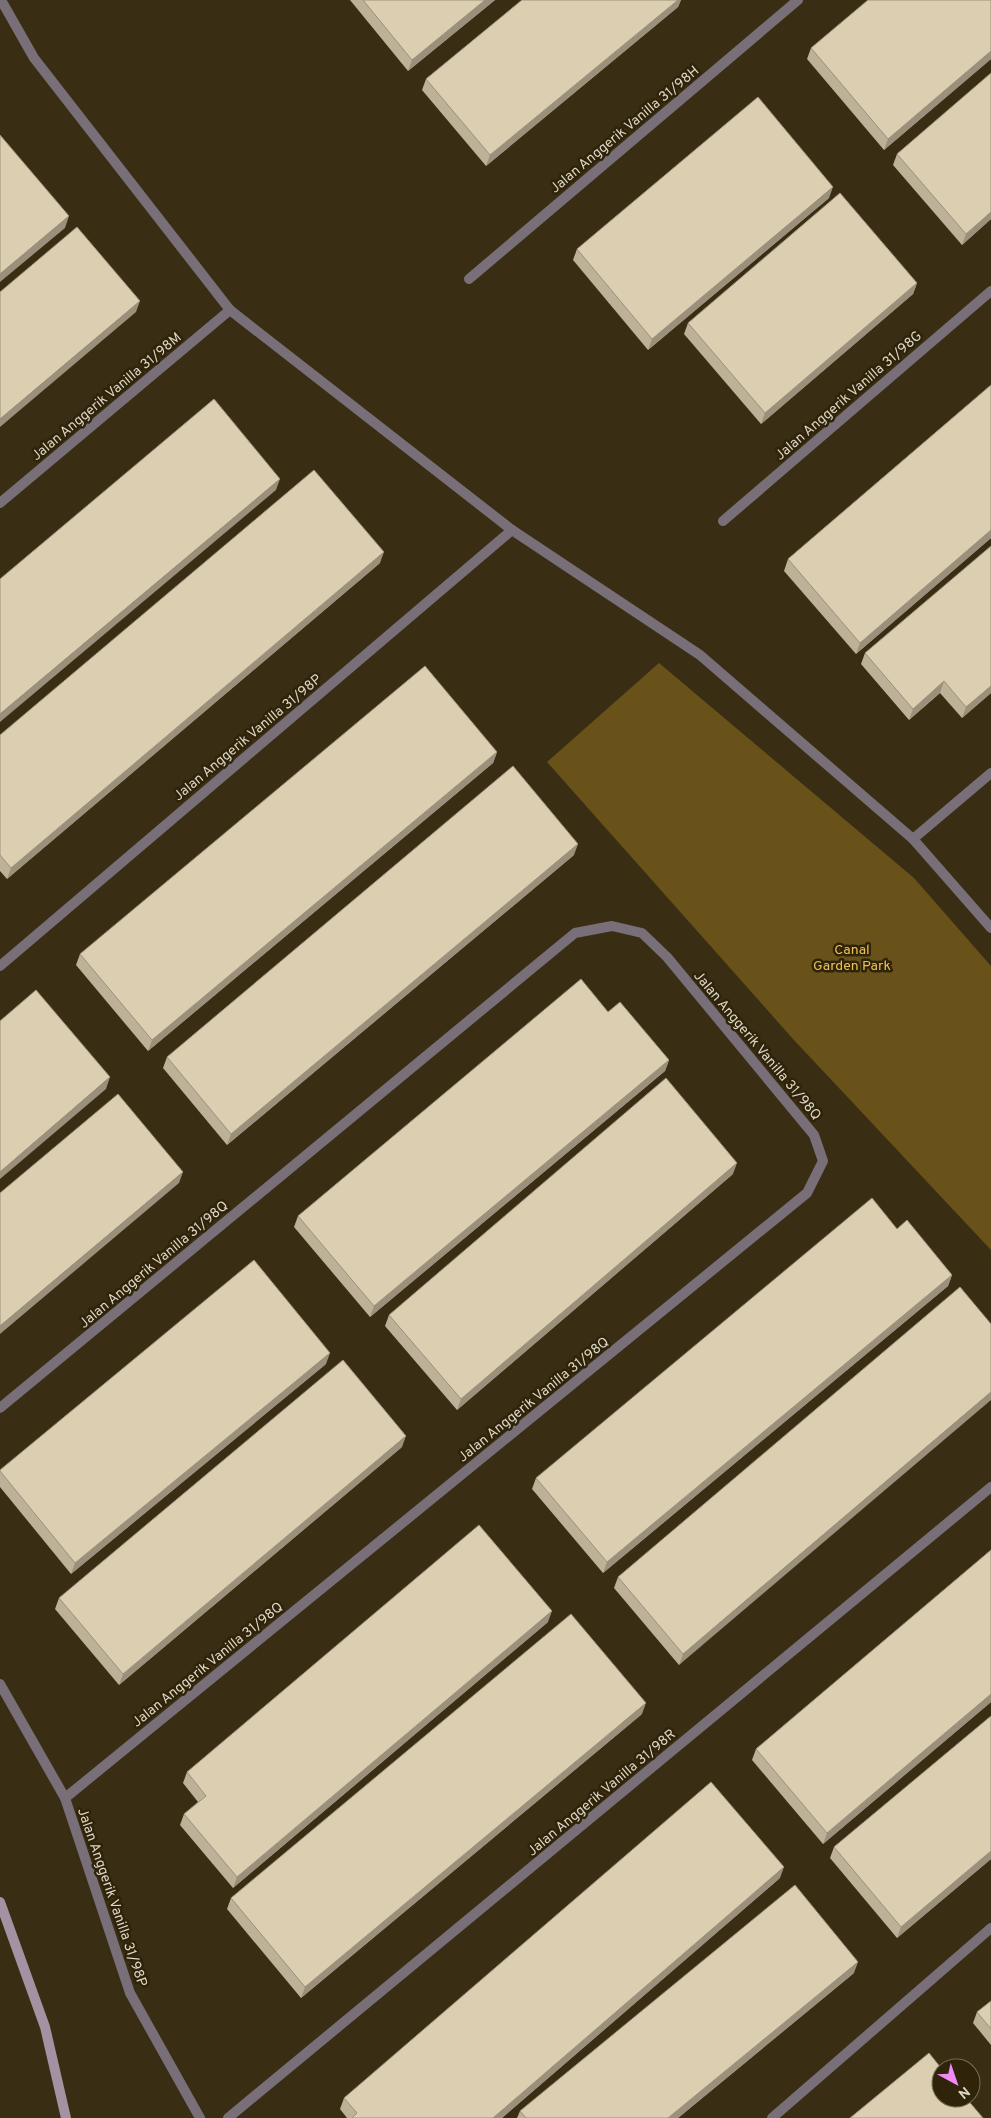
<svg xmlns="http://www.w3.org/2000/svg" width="991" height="2118" font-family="Overpass,sans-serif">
<rect width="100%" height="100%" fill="#392e14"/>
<!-- green -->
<polygon fill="#685219" points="659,663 914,878 991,966 991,1250 793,1039 547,762"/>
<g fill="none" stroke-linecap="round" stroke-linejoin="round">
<!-- minor -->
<g stroke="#796f79" stroke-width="10">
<polyline points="1,0 34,58 230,310 512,530 700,655 913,839 991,928"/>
<polyline points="469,279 798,0"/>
<polyline points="0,503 230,310"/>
<polyline points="723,521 991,291"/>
<polyline points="913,839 991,773"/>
<polyline points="0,966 512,530"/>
<polyline points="0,1408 575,933 612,926 642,933 667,957 814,1135 823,1161 807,1193 65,1798"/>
<polyline points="0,1684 65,1798 130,1993 200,2118"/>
<polyline points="228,2118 991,1487"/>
<polyline points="772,2118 991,1928"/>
</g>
<!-- secondary -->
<polyline stroke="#a292a2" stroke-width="10" points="0,1902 45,2027 66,2118"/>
</g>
<!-- wall -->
<g fill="#bdb197">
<polygon points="350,0 495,0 408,71"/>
<polygon points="522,0 681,0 678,7 486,166 422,90 426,79"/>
<polygon points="991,0 991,59 884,150 807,59 811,48"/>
<polygon points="897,154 991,219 962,245 893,165"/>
<polygon points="829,198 648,350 573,260 577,249"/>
<polygon points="917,283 913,294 761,424 684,334 688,323"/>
<polygon points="991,385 991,538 856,654 784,571 788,559"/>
<polygon points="380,563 7,879 0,871 0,735"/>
<polygon points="865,653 991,693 962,718 940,693 909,720 861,664"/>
<polygon points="497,752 493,763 148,1051 76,965 80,954"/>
<polygon points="574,855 227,1145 163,1068 167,1057"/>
<polygon points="608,1012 669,1060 665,1071 370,1317 294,1227 298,1216"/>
<polygon points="733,1174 457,1410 385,1326 389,1315"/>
<polygon points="897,1229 952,1275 948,1286 603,1573 532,1489 536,1478"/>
<polygon points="991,1324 679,1665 614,1588 618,1577"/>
<polygon points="326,1364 71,1574 0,1487 0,1470"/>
<polygon points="402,1447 119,1685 55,1609 59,1598"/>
<polygon points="991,1550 991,1702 823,1844 752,1760 756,1749"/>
<polygon points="548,1622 233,1888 180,1825 184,1814 198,1802 183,1783 187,1772"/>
<polygon points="642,1714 301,1998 227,1909 231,1898"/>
<polygon points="991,1716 991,1859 897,1938 830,1858 834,1847"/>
<polygon points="780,1878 502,2118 347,2118 340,2109 344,2098"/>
<polygon points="854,1973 678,2118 517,2118 520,2111"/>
<polygon points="991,2001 991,2045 973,2023 977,2012"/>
</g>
<!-- shaded-wall -->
<g fill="#9a907b">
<polygon points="485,0 495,0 408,71 412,60"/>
<polygon points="678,0 681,0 678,7 486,166 490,155"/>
<polygon points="991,51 991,59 884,150 888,139"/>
<polygon points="833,187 829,198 648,350 652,339"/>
<polygon points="991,212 991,219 962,245 966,234"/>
<polygon points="69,216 65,228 0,282 0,274"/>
<polygon points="917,283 913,294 761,424 765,413"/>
<polygon points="140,301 136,312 0,427 0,419"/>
<polygon points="280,479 276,490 0,722 0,714"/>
<polygon points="991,530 991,538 856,654 860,643"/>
<polygon points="384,552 380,563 7,879 11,868"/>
<polygon points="944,681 940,693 909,720 913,709"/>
<polygon points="991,686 991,693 962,718 966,707"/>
<polygon points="497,752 493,763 148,1051 152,1040"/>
<polygon points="578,844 574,855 227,1145 231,1134"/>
<polygon points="669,1060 665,1071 370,1317 374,1306"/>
<polygon points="110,1077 106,1089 0,1179 0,1172"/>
<polygon points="737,1163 733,1174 457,1410 461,1399"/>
<polygon points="183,1172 179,1183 0,1334 0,1326"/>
<polygon points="952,1275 948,1286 603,1573 607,1562"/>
<polygon points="330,1353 326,1364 71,1574 75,1563"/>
<polygon points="991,1392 991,1400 679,1665 683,1654"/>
<polygon points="406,1436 402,1447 119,1685 123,1674"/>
<polygon points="552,1611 548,1622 233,1888 237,1877"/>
<polygon points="991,1694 991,1702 823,1844 827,1833"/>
<polygon points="646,1703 642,1714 301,1998 305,1987"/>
<polygon points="991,1851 991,1859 897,1938 901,1927"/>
<polygon points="784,1867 780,1878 502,2118 493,2118"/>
<polygon points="858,1962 854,1973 678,2118 668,2118"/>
</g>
<!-- building -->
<g fill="#dcceb0" stroke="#9a907b">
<polygon points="363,0 485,0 412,60"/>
<polygon points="522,0 678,0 490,155 426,79"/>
<polygon points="868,0 991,0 991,51 888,139 811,48"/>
<polygon points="991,73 991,212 966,234 897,154"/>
<polygon points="758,97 833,187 652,339 577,249"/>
<polygon points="0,135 69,216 0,274"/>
<polygon points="840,193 917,283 765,413 688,323"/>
<polygon points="77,227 140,301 0,419 0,292"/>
<polygon points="991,385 991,530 860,643 788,559"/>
<polygon points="214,399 280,479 0,714 0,579"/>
<polygon points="314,470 384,552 11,868 0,855 0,735"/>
<polygon points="991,546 991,686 966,707 944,681 913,709 865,653"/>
<polygon points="425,666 497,752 152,1040 80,954"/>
<polygon points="513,766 578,844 231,1134 167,1057"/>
<polygon points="581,979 608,1012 620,1002 669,1060 374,1306 298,1216"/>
<polygon points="36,990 110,1077 0,1172 0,1021"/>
<polygon points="666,1078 737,1163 461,1399 389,1315"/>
<polygon points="118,1094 183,1172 0,1326 0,1193"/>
<polygon points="872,1198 897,1229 907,1220 952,1275 607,1562 536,1478"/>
<polygon points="254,1260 330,1353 75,1563 0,1471 0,1470"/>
<polygon points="960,1287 991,1324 991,1392 683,1654 618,1577"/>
<polygon points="343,1360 406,1436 123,1674 59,1598"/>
<polygon points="479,1525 552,1611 237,1877 184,1814 206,1796 187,1772"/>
<polygon points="991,1550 991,1694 827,1833 756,1749"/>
<polygon points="571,1614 646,1703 305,1987 231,1898"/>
<polygon points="991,1716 991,1851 901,1927 834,1847"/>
<polygon points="711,1782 784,1867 493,2118 352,2118 357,2113 344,2098"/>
<polygon points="795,1885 858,1962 668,2118 526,2118 520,2111"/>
<polygon points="991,2001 991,2029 977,2012"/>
<polygon points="929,2053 941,2068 941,2098 966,2098 983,2118 850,2118"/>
</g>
<g text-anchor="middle" stroke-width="5" stroke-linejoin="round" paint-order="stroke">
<!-- street labels -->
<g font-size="14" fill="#ddd7c7" stroke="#2f240a">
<text transform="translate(624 129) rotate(-40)" y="5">Jalan Anggerik Vanilla 31/98H</text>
<text transform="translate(848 395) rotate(-41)" y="5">Jalan Anggerik Vanilla 31/98G</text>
<text transform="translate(106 396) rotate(-40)" y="5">Jalan Anggerik Vanilla 31/98M</text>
<text transform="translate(247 737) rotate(-40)" y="5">Jalan Anggerik Vanilla 31/98P</text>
<text transform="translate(758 1045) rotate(50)" y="5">Jalan Anggerik Vanilla 31/98Q</text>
<text transform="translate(153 1264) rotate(-40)" y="5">Jalan Anggerik Vanilla 31/98Q</text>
<text transform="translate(533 1399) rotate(-39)" y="5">Jalan Anggerik Vanilla 31/98Q</text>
<text transform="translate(207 1664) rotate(-39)" y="5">Jalan Anggerik Vanilla 31/98Q</text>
<text transform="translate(601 1792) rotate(-40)" y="5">Jalan Anggerik Vanilla 31/98R</text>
<text transform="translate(113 1897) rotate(71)" y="5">Jalan Anggerik Vanilla 31/98P</text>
</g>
<!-- park labels -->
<g font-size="14" fill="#edc154" stroke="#2f240a">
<text x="852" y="954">Canal<tspan x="852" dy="16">Garden Park</tspan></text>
</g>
</g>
<!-- north arrow -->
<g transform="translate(956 2083) rotate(140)"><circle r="24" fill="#2f240a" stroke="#756c56"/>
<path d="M0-4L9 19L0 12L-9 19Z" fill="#f18af4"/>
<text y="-8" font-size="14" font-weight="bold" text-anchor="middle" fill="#ddd7c7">N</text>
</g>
</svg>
